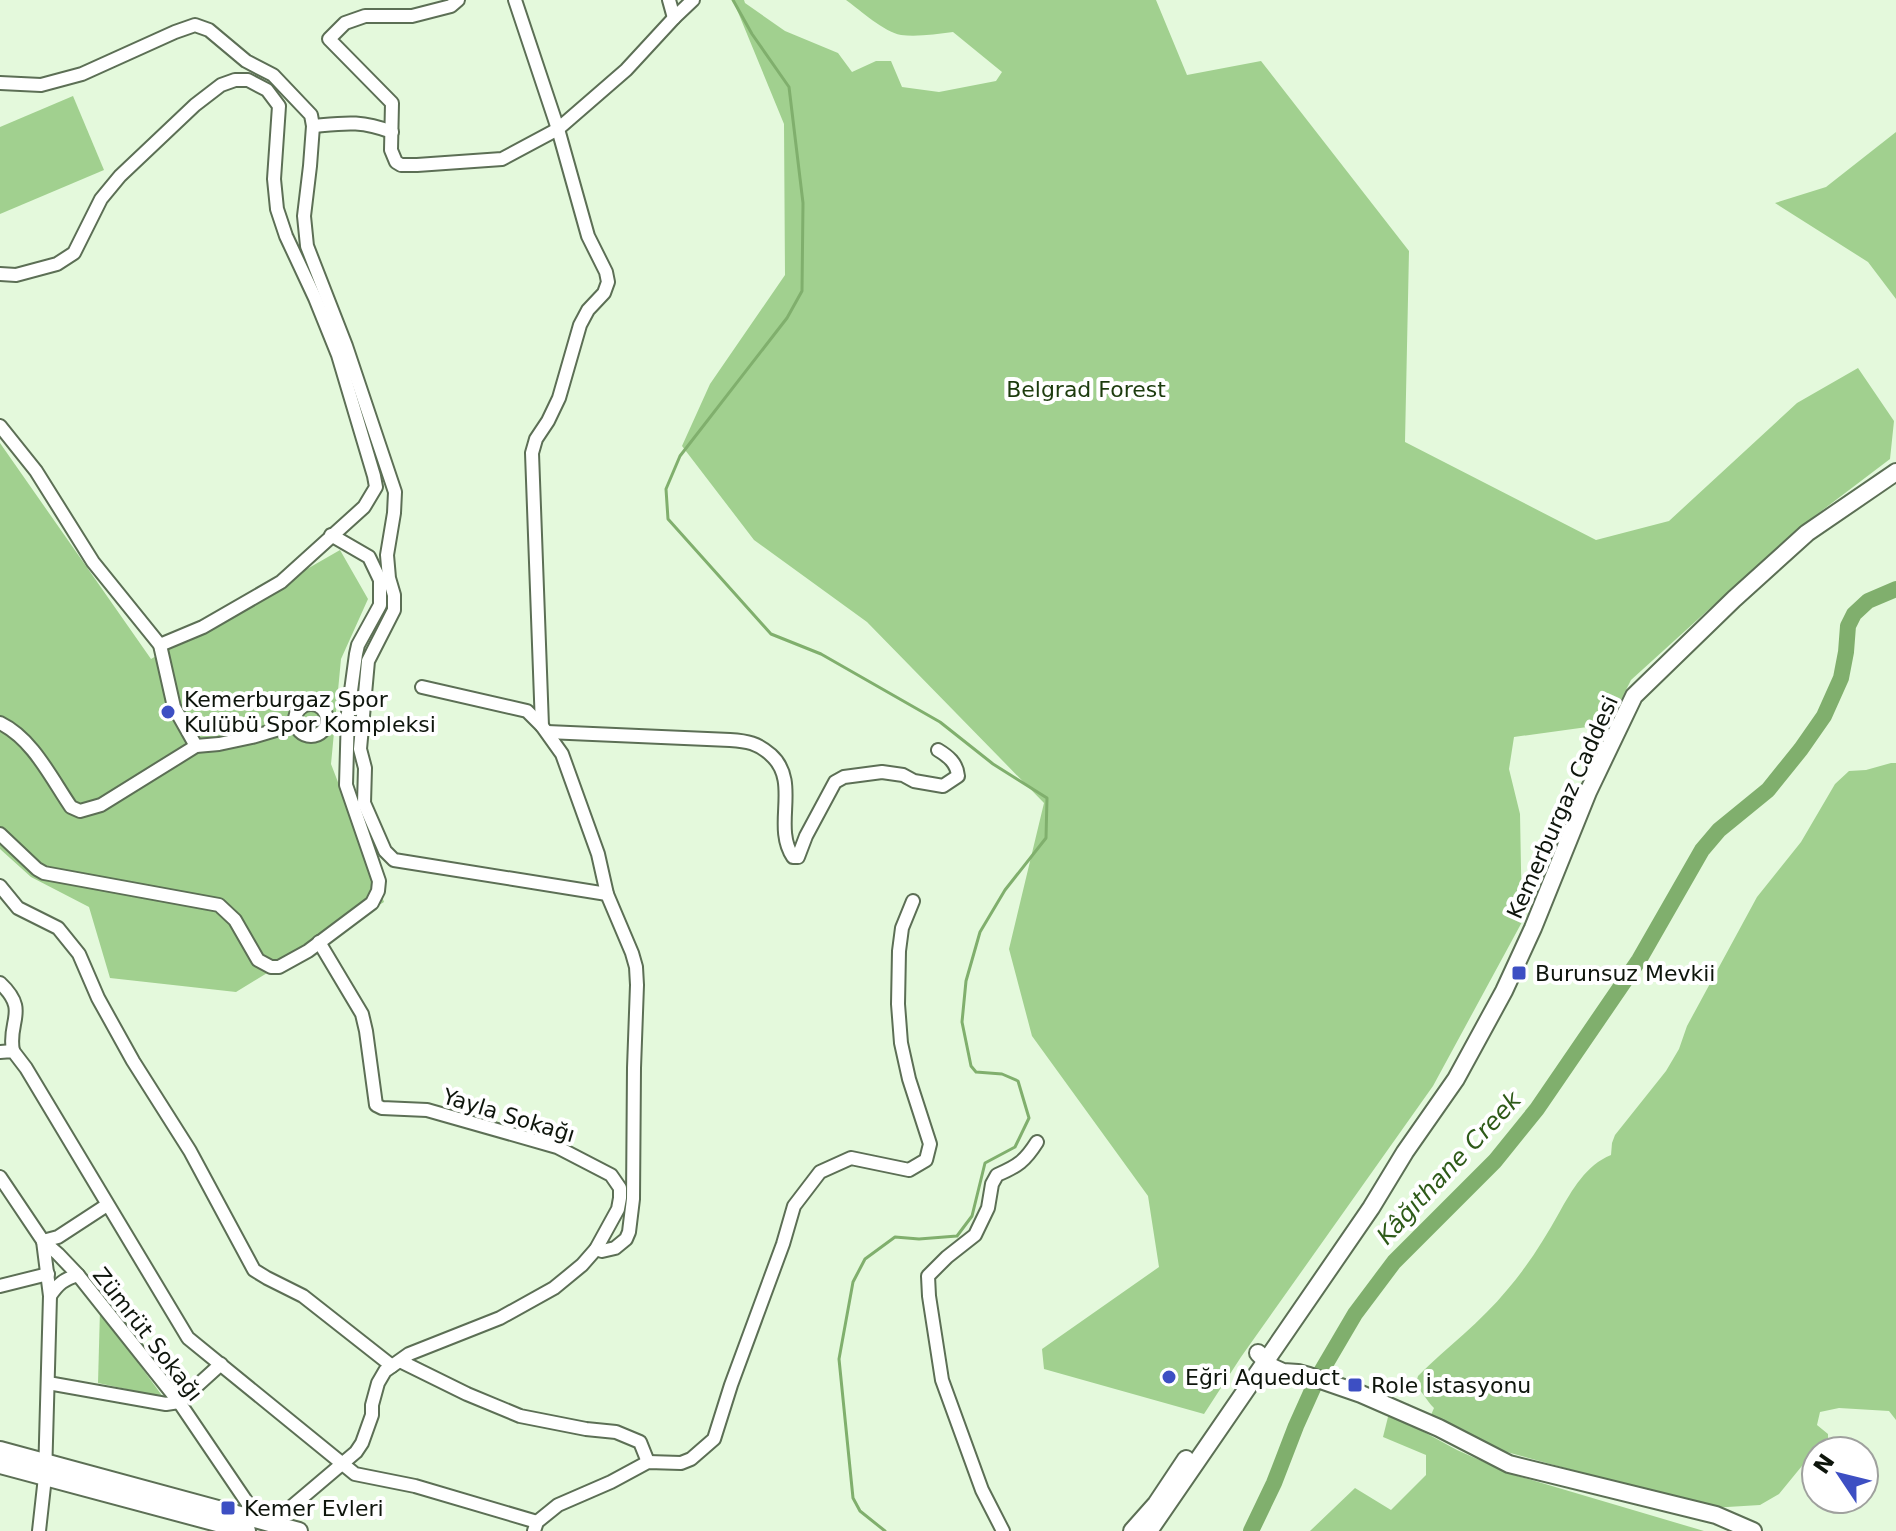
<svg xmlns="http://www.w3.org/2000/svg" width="1896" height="1531" font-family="'DejaVu Sans',sans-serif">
<rect width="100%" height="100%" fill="#e4f9dc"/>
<!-- green -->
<g fill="#a1d08f">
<path d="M733,0H744L745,3L785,31L838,53L852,72L876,61H891L902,87L939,92L996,81L1002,72L953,32C936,34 918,37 901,35C884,32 860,10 846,0H1156L1187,75L1261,61L1409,251L1405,442L1596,540L1669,521L1797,403L1858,368L1894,421L1890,459L1795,531L1631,680L1609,724L1514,737L1509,769L1520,814L1522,922L1433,1086L1241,1357L1204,1414L1044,1369L1042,1349L1159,1267L1148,1196L1032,1036L1009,949L1044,803L867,622L754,540L682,446L710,384L785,275L784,124Z"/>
<polygon points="73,96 104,170 0,214 0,127"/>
<polygon points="1896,132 1896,299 1868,262 1775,203 1826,187"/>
<polygon points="0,443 151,659 340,550 368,599 341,659 331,764 384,902 236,992 110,978 89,907 31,877 0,849"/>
<path d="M1891,763H1896V1420L1889,1411L1839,1408L1820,1412L1817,1425L1828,1434V1449L1834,1451H1816V1462L1806,1461L1779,1494L1760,1505L1711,1508L1496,1449L1431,1415L1434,1408C1426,1401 1425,1393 1415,1387L1418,1376C1447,1347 1481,1322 1507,1290C1527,1267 1544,1240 1559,1213C1572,1190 1586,1165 1611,1155L1612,1143L1615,1135L1666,1071L1679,1049L1687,1026L1757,897L1801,842L1835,784L1849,771L1866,770Z"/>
<polygon points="100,1310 163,1397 98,1383"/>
<polygon points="1389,1413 1457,1450 1511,1474 1704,1531 1310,1531 1355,1488 1391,1510 1426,1475 1426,1455 1383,1437"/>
</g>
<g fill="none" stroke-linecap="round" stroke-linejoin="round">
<!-- stream -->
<polyline stroke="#80af6d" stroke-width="3" points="733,0 752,34 789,87 803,203 802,291 787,318 680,456 666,489 668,519 771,634 821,654 940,722 993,764 1047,798 1046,838 1005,890 980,932 966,981 962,1022 971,1066 976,1072 1002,1074 1018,1081 1029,1118 1015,1147 985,1163 972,1216 957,1236 919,1239 895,1237 865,1259 853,1282 839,1359 853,1498 860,1511 885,1531"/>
<!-- river -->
<polyline stroke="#80af6d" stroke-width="16" points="1251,1531 1274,1483 1296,1426 1318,1377 1355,1314 1394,1262 1495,1161 1537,1109 1639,960 1702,850 1719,830 1768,790 1801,749 1824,716 1841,678 1846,652 1848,626 1854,614 1868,601 1896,589"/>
<!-- minor casing -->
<g stroke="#5c6f55" stroke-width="16">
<g id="minor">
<polyline points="458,0 451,6 412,16 365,16 345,23 329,39 392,103 391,150 396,162 401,165 417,165 502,159 558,129 626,70 674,18 693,0"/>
<polyline points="515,0 558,129 588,236 606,272 608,282 604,293 588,310 580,325 559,398 548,421 536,439 532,453 542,726 562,754 598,854 607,894 632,953 636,967 637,985 634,1068 633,1199 629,1232 626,1239 615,1248 602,1251 596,1249"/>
<polyline points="669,0 674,18"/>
<polyline points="0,83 41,85 82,74 175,32 195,25 209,30 246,61 273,75 311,115 313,126 310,166 304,216 307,246 346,346 395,492 394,513 387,555 389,578 394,595 394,610 368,661 360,749 365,768 364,803 385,851 394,860 607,894"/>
<path d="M313,126C345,123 360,120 392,132"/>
<polyline points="0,274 16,275 57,264 74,253 101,199 120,176 195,105 221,85 235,80 248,80 267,90 279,106 274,179 277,209 286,236 315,298 338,355 374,476 376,487 364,507 281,582 203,627 160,645"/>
<polyline points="0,426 36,471 93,562 160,645 174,707 196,746"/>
<polyline points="422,687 527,711 542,726"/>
<circle cx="311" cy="720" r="16"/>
<path d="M0,723C33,739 51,778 71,807L80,811L101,805L196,746L219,744L252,737L296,724"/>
<path d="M547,732L730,740C747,741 758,743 771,755C801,782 772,826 793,857H798L806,836L835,782L844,777L882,772L903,775L914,781L943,786L958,776C957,763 948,756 938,750"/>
<polyline points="0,834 37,869 44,873 219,905 235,920 258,960 271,967 279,967 308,951 372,903 378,891 379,881 346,785 348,713 356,654 358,645 380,605 380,580 369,557 331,535"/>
<polyline points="0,886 18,908 58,928 79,954 98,998 133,1061 190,1151 254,1270 267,1278 303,1296 392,1366"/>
<path d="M0,983C30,1011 7,1021 13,1051"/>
<polyline points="0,1052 13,1051 26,1068 188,1338 355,1474 415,1486 537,1522"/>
<polyline points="0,1177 43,1241 58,1254 78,1275 179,1402 259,1520"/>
<polyline points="43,1241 58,1237 107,1205"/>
<polyline points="0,1286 48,1274"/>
<path d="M50,1296C58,1284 64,1279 78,1275"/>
<polyline points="400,1361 467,1394 520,1416 586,1429 616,1432 640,1442 648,1462"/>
<polyline points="48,1383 166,1404 179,1402 221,1364"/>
<polyline points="271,1524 356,1452 362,1443 372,1415 372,1405 378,1383 385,1371 409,1354 500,1318 554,1288 582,1265 596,1249 618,1209 620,1198 620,1188 611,1175 557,1147 427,1110 382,1108 376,1105 366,1031 362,1014 319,942"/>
<polyline points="39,1531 45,1477 50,1296 43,1241"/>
<polyline points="534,1531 537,1522 558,1505 611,1482 648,1462 681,1463 691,1459 714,1439 731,1385 783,1244 794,1206 820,1172 851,1158 909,1170 926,1160 930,1144 909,1079 901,1043 898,1004 899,951 902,928 913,901"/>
<path d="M1003,1531L982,1490L942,1380L929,1296L928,1276L947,1257L975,1235L988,1208L992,1184L997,1175C1018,1166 1025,1161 1037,1142"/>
</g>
</g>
<!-- major casing -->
<g stroke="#5c6f55" stroke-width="20">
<g id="major">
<polyline points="1258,1353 1272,1367 1283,1372 1298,1373 1309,1376 1361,1394 1439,1428 1509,1464 1716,1515 1753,1531"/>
<polyline points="0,1450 299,1531"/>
<polyline points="0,1465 247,1531"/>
<polyline points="1132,1531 1156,1504 1186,1459"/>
<polyline points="1149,1531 1371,1208 1405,1152 1456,1079 1504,991 1533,928 1588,792 1634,696 1734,599 1807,533 1896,472"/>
</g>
</g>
<!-- minor -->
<use href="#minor" stroke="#fff" stroke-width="12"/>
<!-- major -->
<use href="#major" stroke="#fff" stroke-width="16"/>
</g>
<!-- markers -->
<g fill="#3d4fc3" stroke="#fff" stroke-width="3">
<circle cx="168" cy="712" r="8"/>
<rect x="1511" y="965" width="16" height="16" rx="4"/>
<circle cx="1169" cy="1377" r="8"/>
<rect x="1347" y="1377" width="16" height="16" rx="4"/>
<rect x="220" y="1500" width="16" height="16" rx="4"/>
</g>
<g text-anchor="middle" stroke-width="8" stroke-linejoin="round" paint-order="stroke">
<!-- park labels -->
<g font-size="22" fill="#1c3b0d" stroke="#fff">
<text x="1086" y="397">Belgrad Forest</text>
</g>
<!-- poi labels -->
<g font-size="22" fill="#0e150c" stroke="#fff" text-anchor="start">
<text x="184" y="707">Kemerburgaz Spor<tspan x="184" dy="25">Kulübü Spor Kompleksi</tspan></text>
<text x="1535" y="981">Burunsuz Mevkii</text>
<text x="1185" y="1385">Eğri Aqueduct</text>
<text x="1371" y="1393">Role İstasyonu</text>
<text x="244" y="1516">Kemer Evleri</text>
</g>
<!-- street labels -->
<g font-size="22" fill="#0e150c" stroke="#fff">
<text transform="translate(1562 807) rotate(-66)" y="8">Kemerburgaz Caddesi</text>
<text transform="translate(509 1115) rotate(17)" y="8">Yayla Sokağı</text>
<text transform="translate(148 1334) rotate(52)" y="8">Zümrüt Sokağı</text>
</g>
<!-- water labels -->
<g font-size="24" font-style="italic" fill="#2e5a18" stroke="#fff">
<text transform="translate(1449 1168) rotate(-47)" y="8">Kâğıthane Creek</text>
</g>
</g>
<!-- north arrow -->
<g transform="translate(1840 1475) rotate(305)"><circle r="38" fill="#ffffff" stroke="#9fa19e" stroke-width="2"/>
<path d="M0-6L14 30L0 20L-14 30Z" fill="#3d4fc3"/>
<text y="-12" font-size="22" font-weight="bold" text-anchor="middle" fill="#0e150c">N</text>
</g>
</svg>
